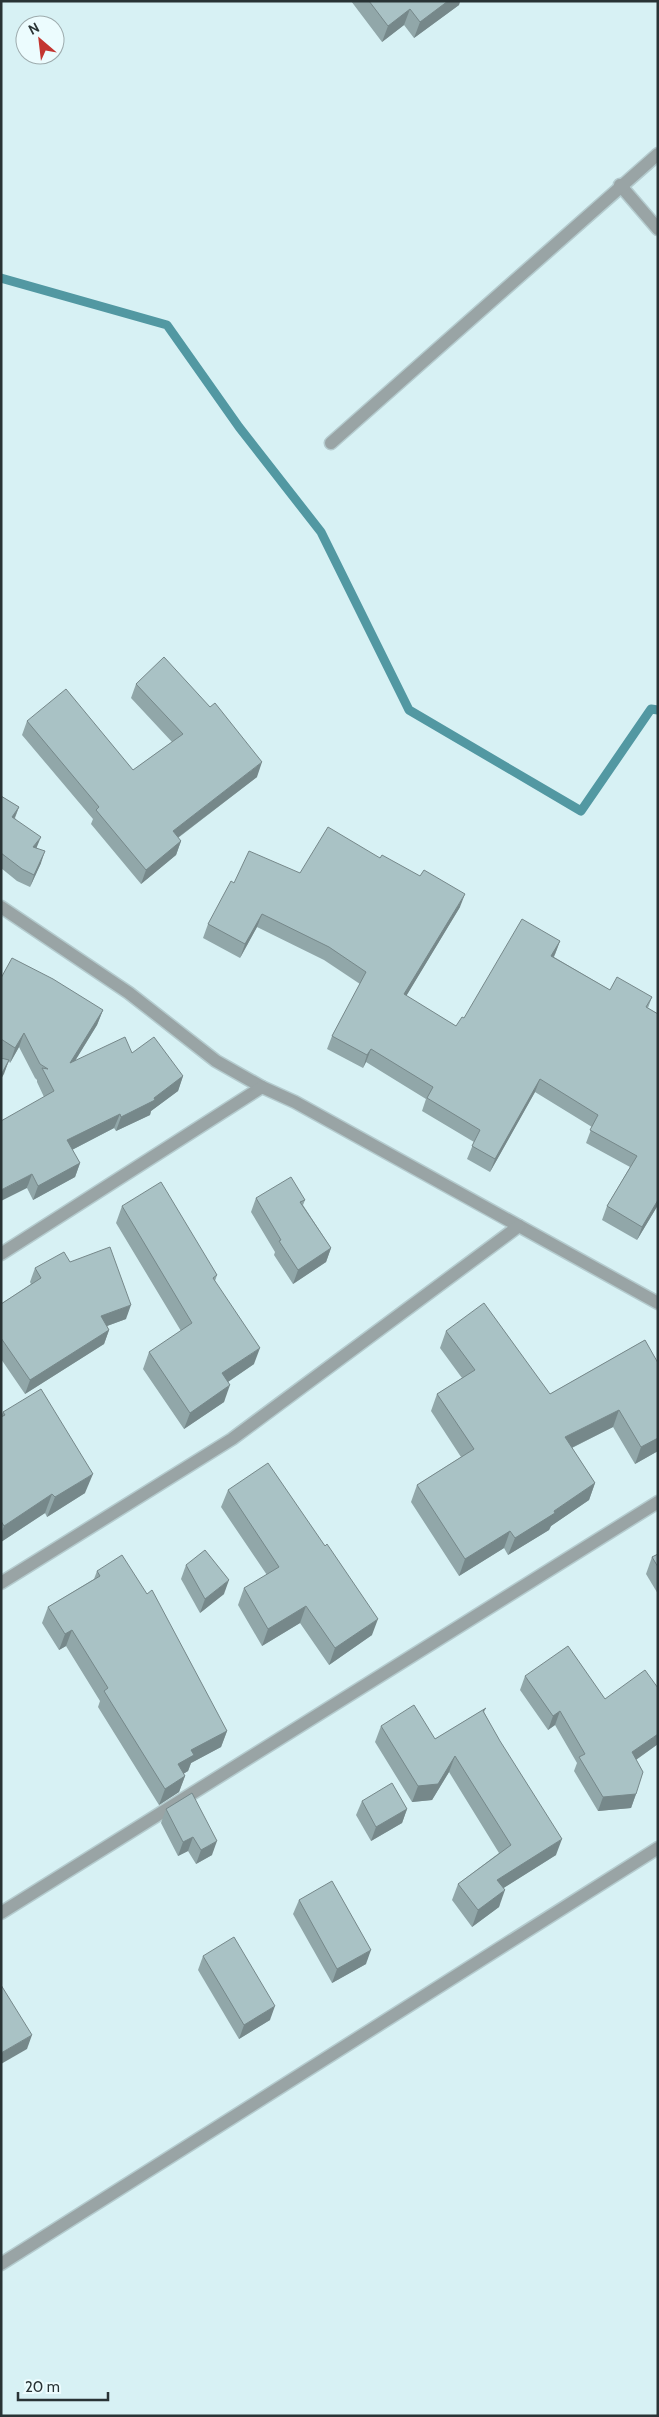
<svg xmlns="http://www.w3.org/2000/svg" width="659" height="2417" font-family="Cabin,sans-serif">
<rect width="100%" height="100%" fill="#d7f1f4"/>
<g fill="none" stroke-linecap="round" stroke-linejoin="round">
<!-- stream -->
<polyline stroke="#5298a2" stroke-width="9" points="1,278 167,325 239,427 321,532 409,710 581,811 651,709 658,710"/>
<!-- street casing -->
<g stroke="#b4cbce" stroke-width="15">
<g id="street">
<polyline points="620,185 658,229"/>
<polyline points="331,443 658,154"/>
<polyline points="1,907 129,993 216,1061 262,1087"/>
<polyline points="1,1254 262,1087 295,1102 658,1303"/>
<polyline points="1,1583 232,1439 519,1226"/>
<polyline points="1,1913 658,1502"/>
<polyline points="1,2264 658,1848"/>
</g>
</g>
<!-- street -->
<use href="#street" stroke="#99a4a5" stroke-width="12"/>
</g>
<!-- wall -->
<g fill="#91a7a9">
<polygon points="351,1 460,1 459,5 414,38 404,25 382,42"/>
<polygon points="136,684 257,777 178,838 181,841 176,855 141,884 91,824 93,819 22,735 27,721 133,770 172,742 131,698"/>
<polygon points="1,796 19,807 15,818 37,848 41,863 30,887 17,881 1,868"/>
<polygon points="300,873 460,907 406,996 456,1026 560,941 554,957 610,990 652,997 648,1008 658,1014 658,1205 637,1240 602,1220 607,1206 630,1167 586,1143 592,1127 535,1092 490,1172 467,1159 474,1142 422,1111 426,1099 366,1062 363,1068 327,1049 332,1036 360,984 324,960 257,927 240,958 203,938 208,924 234,883"/>
<polygon points="1,978 103,1010 97,1025 75,1061 132,1053 183,1076 178,1091 151,1111 150,1115 116,1131 114,1128 72,1150 80,1163 75,1177 33,1200 27,1188 44,1097 37,1082 37,1080 35,1078 19,1047 10,1063 9,1061 1,1079 1,1058 4,1059 1,1057"/>
<polygon points="256,1198 305,1200 303,1205 331,1248 326,1262 293,1284 274,1255 275,1252 251,1212"/>
<polygon points="122,1206 217,1275 215,1281 254,1364 228,1382 224,1402 184,1429 143,1369 149,1352 181,1331 116,1223"/>
<polygon points="70,1262 126,1319 107,1326 109,1330 104,1344 25,1394 1,1359 1,1304 31,1284 30,1282 35,1268"/>
<polygon points="446,1331 550,1394 645,1340 658,1451 635,1464 613,1427 572,1448 595,1483 589,1500 551,1526 549,1530 508,1555 504,1548 459,1576 411,1502 417,1485 461,1457 431,1411 437,1394 462,1378 440,1348"/>
<polygon points="3,1412 85,1493 47,1517 45,1513 1,1542 1,1416"/>
<polygon points="228,1490 372,1635 329,1665 300,1623 262,1646 238,1605 244,1588 267,1575 221,1507"/>
<polygon points="658,1554 658,1594 646,1574 652,1557"/>
<polygon points="186,1565 224,1594 200,1613 181,1579"/>
<polygon points="97,1571 227,1731 221,1747 191,1763 188,1771 183,1774 185,1776 179,1792 159,1805 98,1707 100,1701 66,1646 59,1650 42,1623 48,1607 94,1579"/>
<polygon points="525,1676 605,1699 658,1744 636,1760 636,1794 631,1808 598,1811 574,1771 577,1763 555,1725 548,1730 520,1690"/>
<polygon points="486,1708 484,1712 556,1855 503,1888 499,1907 472,1927 452,1900 458,1884 499,1853 449,1772 432,1800 412,1802 375,1742 381,1726 435,1739"/>
<polygon points="362,1801 407,1809 402,1823 371,1841 356,1815"/>
<polygon points="166,1809 212,1855 196,1864 188,1851 178,1856 161,1823"/>
<polygon points="299,1900 366,1964 332,1983 293,1914"/>
<polygon points="203,1956 270,2020 239,2039 198,1970"/>
</g>
<!-- shaded-wall -->
<g fill="#76888a">
<polygon points="448,1 460,1 459,5 414,38 420,22"/>
<polygon points="410,9 404,25 382,42 388,26"/>
<polygon points="262,762 257,777 168,845 173,831"/>
<polygon points="19,807 14,819 12,817"/>
<polygon points="41,837 36,849 33,847"/>
<polygon points="181,841 176,855 141,884 146,870"/>
<polygon points="45,851 41,863 30,887 34,875"/>
<polygon points="465,894 460,907 399,1008 404,994"/>
<polygon points="262,914 257,927 240,958 245,944"/>
<polygon points="560,941 555,954 547,969 551,956"/>
<polygon points="103,1010 97,1025 65,1077 70,1063"/>
<polygon points="24,1033 19,1047 10,1063 15,1048"/>
<polygon points="371,1049 366,1062 363,1068 367,1055"/>
<polygon points="9,1060 4,1074 1,1079 1,1075"/>
<polygon points="183,1076 178,1091 151,1111 150,1115 116,1131 121,1117 154,1098"/>
<polygon points="540,1079 535,1092 490,1172 495,1159"/>
<polygon points="120,1114 114,1128 62,1155 67,1140"/>
<polygon points="80,1163 75,1177 33,1200 38,1186"/>
<polygon points="32,1174 27,1188 1,1201 1,1190"/>
<polygon points="658,1200 658,1205 637,1240 642,1227"/>
<polygon points="331,1248 326,1262 293,1284 298,1270"/>
<polygon points="131,1305 126,1319 96,1330 101,1316"/>
<polygon points="109,1330 104,1344 25,1394 30,1380"/>
<polygon points="260,1348 254,1364 216,1390 222,1373"/>
<polygon points="230,1385 224,1402 184,1429 190,1413"/>
<polygon points="619,1410 613,1427 559,1454 565,1437"/>
<polygon points="658,1438 658,1451 635,1464 641,1447"/>
<polygon points="93,1474 85,1493 47,1517 55,1497"/>
<polygon points="595,1483 589,1500 551,1526 549,1530 508,1555 515,1538"/>
<polygon points="52,1494 45,1513 1,1542 1,1534 4,1526"/>
<polygon points="510,1531 504,1548 459,1576 465,1559"/>
<polygon points="229,1580 224,1594 200,1613 205,1599"/>
<polygon points="306,1606 300,1623 262,1646 268,1629"/>
<polygon points="378,1619 372,1635 329,1665 335,1648"/>
<polygon points="72,1630 66,1646 59,1650 65,1634"/>
<polygon points="560,1711 555,1725 548,1730 553,1716"/>
<polygon points="227,1731 221,1747 191,1763 188,1771 173,1780 178,1764 191,1750"/>
<polygon points="658,1734 658,1744 627,1766 632,1752"/>
<polygon points="455,1756 449,1772 432,1800 412,1802 418,1786"/>
<polygon points="185,1776 179,1792 159,1805 165,1789"/>
<polygon points="636,1794 631,1808 598,1811 603,1797"/>
<polygon points="407,1809 402,1823 371,1841 376,1827"/>
<polygon points="193,1837 188,1851 178,1856 183,1842"/>
<polygon points="562,1839 556,1855 491,1896 497,1880"/>
<polygon points="217,1841 212,1855 196,1864 201,1850"/>
<polygon points="505,1890 499,1907 472,1927 478,1910"/>
<polygon points="371,1950 366,1964 332,1983 337,1969"/>
<polygon points="275,2006 270,2020 239,2039 244,2025"/>
<polygon points="32,2035 27,2049 1,2064 1,2053"/>
</g>
<!-- building -->
<g fill="#a9c2c5" stroke="#76888a">
<polygon points="369,1 448,1 420,22 410,9 388,26"/>
<polygon points="164,657 210,707 215,703 262,762 173,831 181,841 146,870 96,810 99,807 27,721 66,689 133,770 183,734 136,684"/>
<polygon points="1,796 19,807 12,817 41,837 33,847 45,851 34,875 22,869 1,853"/>
<polygon points="328,827 380,858 382,855 420,876 424,870 465,894 404,994 456,1026 462,1017 464,1018 522,919 560,941 551,956 610,990 617,977 652,997 646,1007 658,1014 658,1200 642,1227 607,1206 637,1156 590,1130 598,1115 540,1079 495,1159 472,1146 480,1130 427,1098 433,1087 371,1049 367,1055 332,1036 366,972 329,947 262,914 245,944 208,924 231,881 234,883 249,851 300,873"/>
<polygon points="12,958 53,979 103,1010 70,1063 125,1037 132,1053 154,1037 183,1076 154,1098 155,1100 121,1117 120,1114 67,1140 80,1163 38,1186 32,1174 1,1190 1,1121 54,1091 42,1068 48,1069 40,1064 24,1033 15,1048 1,1039 1,978"/>
<polygon points="1,1058 9,1060 1,1075"/>
<polygon points="291,1177 305,1200 300,1202 331,1248 298,1270 279,1241 281,1240 256,1198"/>
<polygon points="161,1182 217,1275 213,1278 260,1348 222,1373 230,1385 190,1413 149,1352 192,1323 122,1206"/>
<polygon points="110,1247 131,1305 101,1316 109,1330 30,1380 1,1338 1,1304 41,1278 35,1268 64,1252 70,1262"/>
<polygon points="484,1303 550,1394 645,1340 658,1363 658,1438 641,1447 619,1410 565,1437 595,1483 554,1511 555,1513 515,1538 510,1531 465,1559 417,1485 474,1449 437,1394 475,1370 446,1331"/>
<polygon points="41,1389 93,1474 55,1497 52,1494 4,1526 1,1521 1,1417 5,1415 3,1412"/>
<polygon points="268,1463 325,1546 327,1544 378,1619 335,1648 306,1606 268,1629 244,1588 279,1567 228,1490"/>
<polygon points="205,1550 229,1580 205,1599 186,1565"/>
<polygon points="658,1554 658,1567 652,1557"/>
<polygon points="122,1555 147,1594 152,1590 227,1731 191,1750 194,1755 178,1764 185,1776 165,1789 104,1691 108,1688 72,1630 65,1634 48,1607 100,1576 97,1571"/>
<polygon points="568,1646 605,1699 645,1670 658,1688 658,1734 632,1752 643,1772 636,1794 603,1797 579,1757 585,1754 560,1711 553,1716 525,1676"/>
<polygon points="414,1705 435,1739 486,1708 483,1711 500,1741 562,1839 497,1880 505,1890 478,1910 458,1884 511,1845 455,1756 438,1784 418,1786 381,1726"/>
<polygon points="392,1783 407,1809 376,1827 362,1801"/>
<polygon points="192,1793 217,1841 201,1850 193,1837 183,1842 166,1809"/>
<polygon points="332,1881 371,1950 337,1969 299,1900"/>
<polygon points="234,1937 275,2006 244,2025 203,1956"/>
<polygon points="1,1985 32,2035 1,2053"/>
</g>
<!-- border -->
<rect width="659" height="2417" fill="none" stroke="#293335" stroke-width="5"/>
<!-- north arrow -->
<g transform="translate(40 40) rotate(332)"><circle r="24" fill="#ecfcfe" stroke="#9eacae"/>
<path d="M0-4L9 19L0 12L-9 19Z" fill="#c33530"/>
<text y="-8" font-size="14" font-weight="bold" text-anchor="middle" fill="#293335">N</text>
</g>
<!-- scale -->
<path d="M18 2392v8h90v-8" fill="none" stroke="#293335" stroke-width="2.5"/>
<text x="25" y="2392" font-size="15" fill="#293335" stroke="#ecfcfe" stroke-width="4" paint-order="stroke">20 m</text>
</svg>
